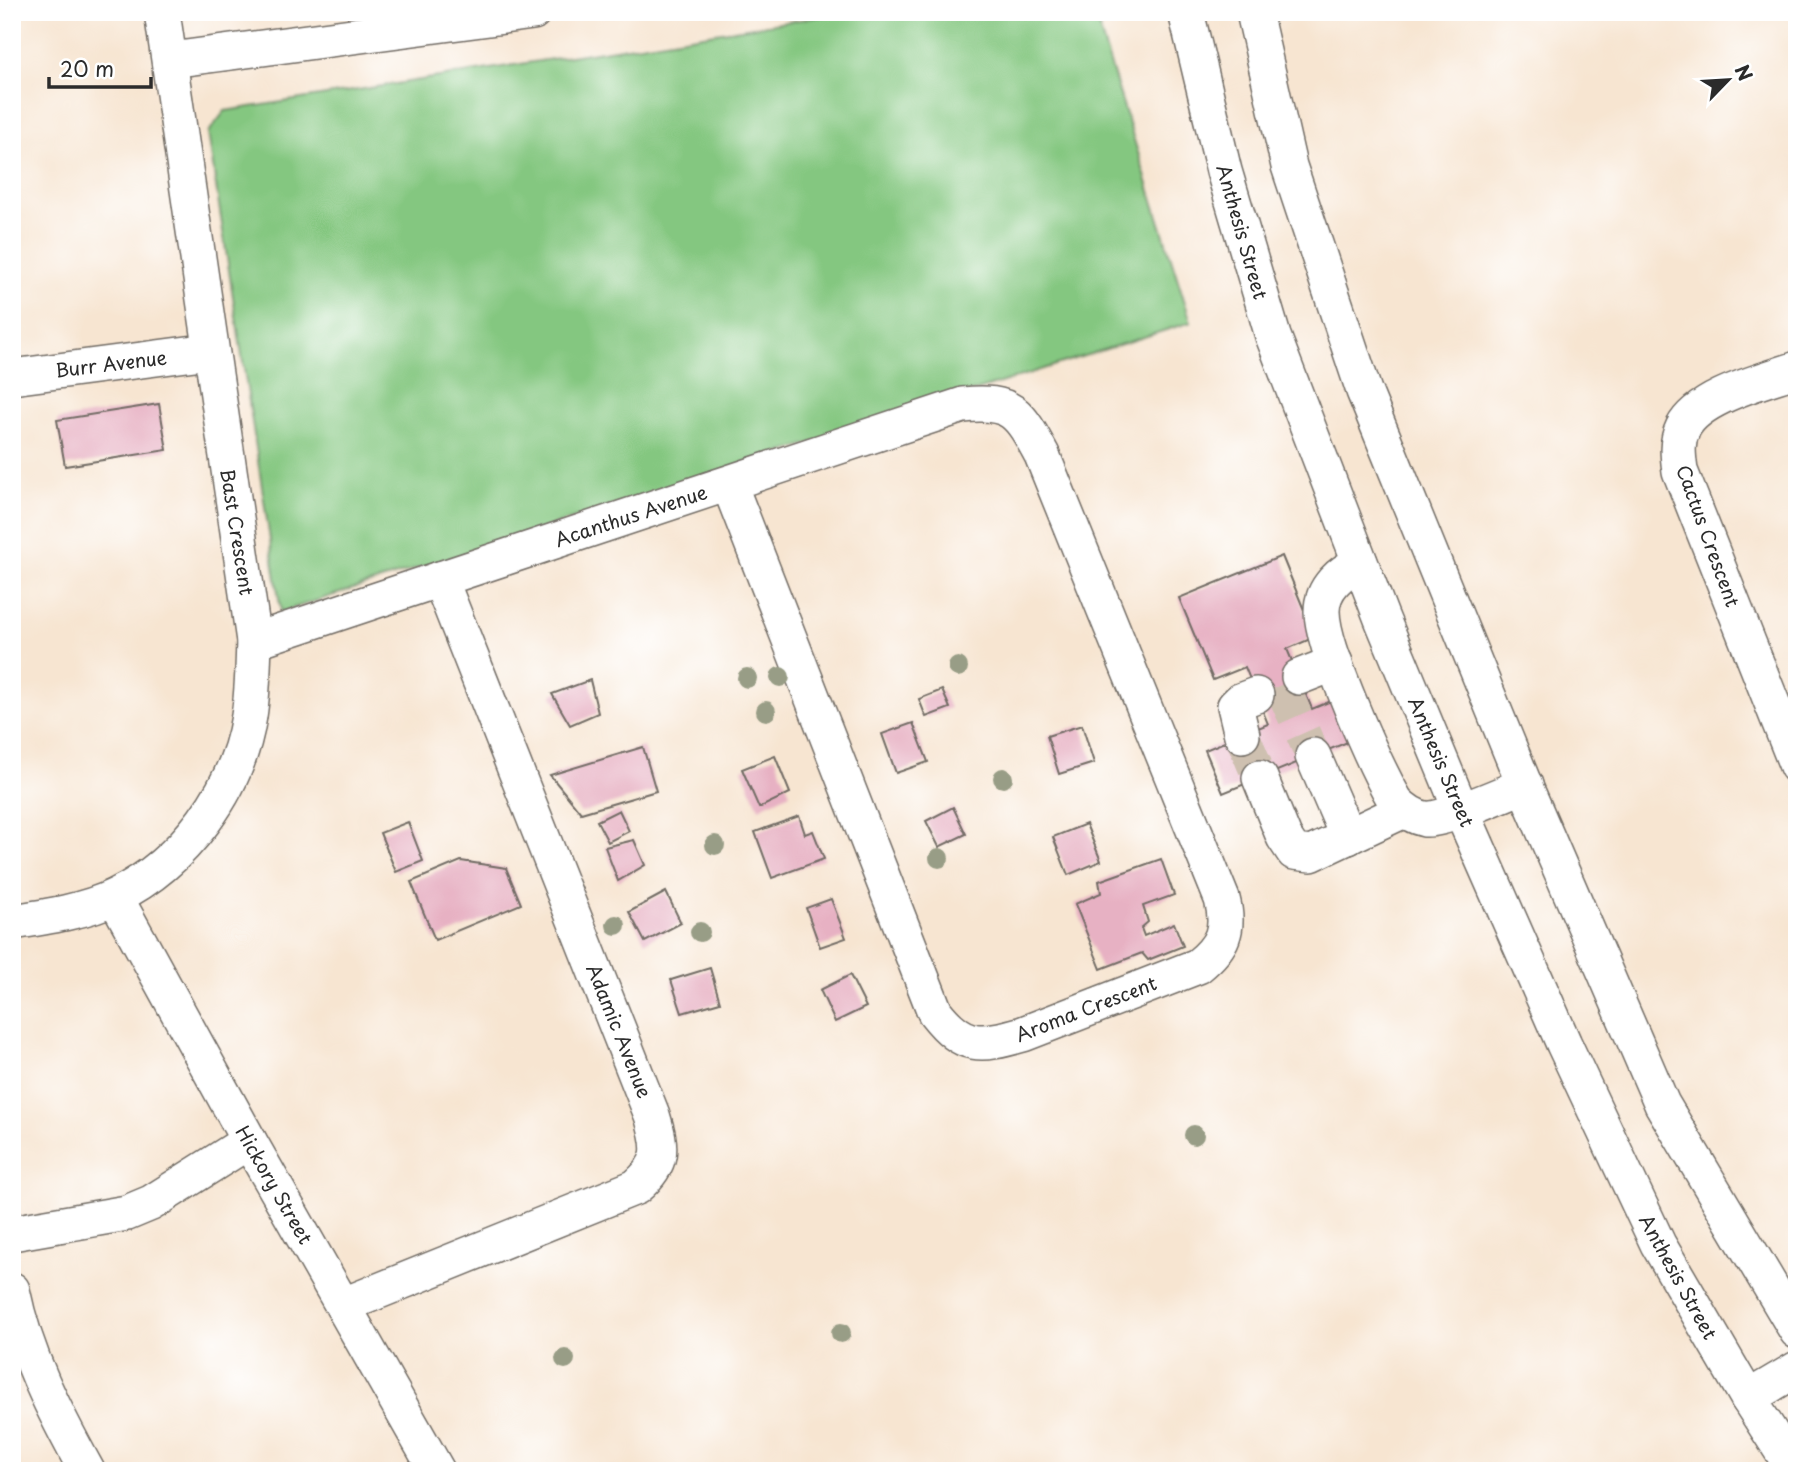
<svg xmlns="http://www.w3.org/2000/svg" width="1809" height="1483" font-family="'Playpen Sans',sans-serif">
<rect width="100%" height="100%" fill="#fff"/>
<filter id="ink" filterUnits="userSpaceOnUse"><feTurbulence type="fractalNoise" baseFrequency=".0143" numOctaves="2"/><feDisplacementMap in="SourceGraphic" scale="14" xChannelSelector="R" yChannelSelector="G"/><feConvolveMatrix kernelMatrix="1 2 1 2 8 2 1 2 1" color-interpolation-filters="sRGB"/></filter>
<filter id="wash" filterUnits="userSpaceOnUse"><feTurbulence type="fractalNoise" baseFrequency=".00686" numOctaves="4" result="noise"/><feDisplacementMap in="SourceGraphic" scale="28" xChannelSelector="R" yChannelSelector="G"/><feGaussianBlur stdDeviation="1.57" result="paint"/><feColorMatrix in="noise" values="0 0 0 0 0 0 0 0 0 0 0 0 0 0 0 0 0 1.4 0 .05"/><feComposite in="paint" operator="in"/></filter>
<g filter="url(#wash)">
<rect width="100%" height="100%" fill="#f7e5d1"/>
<!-- green -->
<polygon fill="#84c780" stroke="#587956" stroke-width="2" points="848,12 1094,12 1191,322 281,612 208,133 225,111"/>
<g id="blocks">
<!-- building -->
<g fill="#e7b1c3">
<polygon points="159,404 167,450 65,466 57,420"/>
<polygon points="1282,556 1315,637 1287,649 1312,709 1343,696 1360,737 1223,793 1205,750 1268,724 1245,667 1213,680 1179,598"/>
<polygon points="590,680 598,713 570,725 552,694"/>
<polygon points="942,690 950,708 926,717 919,699"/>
<polygon points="913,723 928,762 896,773 882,734"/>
<polygon points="1082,725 1094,763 1059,774 1047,736"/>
<polygon points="643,747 656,791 581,813 550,775"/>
<polygon points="775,756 790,793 759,808 742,769"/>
<polygon points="953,807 966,834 939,847 926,821"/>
<polygon points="619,810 629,831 608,842 597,821"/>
<polygon points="799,816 805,834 813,831 824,859 772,878 755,832"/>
<polygon points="408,822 423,861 396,872 380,833"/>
<polygon points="1086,824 1101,861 1068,875 1053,837"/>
<polygon points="634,840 645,865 618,881 605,847"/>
<polygon points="1161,859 1174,895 1143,906 1148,922 1141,928 1144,936 1174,923 1183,946 1148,960 1142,953 1101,969 1075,904 1101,893 1099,881"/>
<polygon points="461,861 506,868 521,904 435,940 411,882"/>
<polygon points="666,892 681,923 645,942 629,912"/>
<polygon points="831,899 846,938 820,947 806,908"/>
<polygon points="710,968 720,1002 682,1013 671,980"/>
<polygon points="850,975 866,1007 835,1022 820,990"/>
</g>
</g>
</g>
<g filter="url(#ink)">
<use href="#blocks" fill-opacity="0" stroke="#726c65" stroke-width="2"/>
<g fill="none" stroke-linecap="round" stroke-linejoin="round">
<!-- minor-tunnel -->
<g stroke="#cec0b0" stroke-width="35" stroke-dasharray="35 18" stroke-linecap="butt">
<polyline points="1281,685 1313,756"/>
<polyline points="1242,735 1260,778"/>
</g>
<!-- minor casing -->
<g stroke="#726c65" stroke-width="38">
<g id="minor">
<polyline points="1186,12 1224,171 1273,336 1382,619 1461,810 1564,1044 1658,1244 1748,1398 1795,1471"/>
<polyline points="1254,12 1289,166 1364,391 1526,789 1662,1104 1797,1331"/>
<polyline points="171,60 533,12"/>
<path d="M1797,369C1764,381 1699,396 1683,428C1676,442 1678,456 1680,471L1797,766"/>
<polyline points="12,377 210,351"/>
<path d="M1360,563C1341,572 1322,587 1322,611C1322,648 1376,768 1396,802C1403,809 1414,817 1425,819C1444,821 1504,793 1525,785"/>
<path d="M254,641L963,405C1012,400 1019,412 1042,455L1222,899C1230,929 1223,946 1198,966L1023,1034C980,1046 964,1049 935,1012L729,484"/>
<polyline points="1299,677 1335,663"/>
<polyline points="1242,735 1235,706 1240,701 1256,695"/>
<polyline points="1313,756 1348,837"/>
<polyline points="1260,778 1284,837 1294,852 1311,854 1404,810"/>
<polyline points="115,897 249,1141 437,1471"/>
<path d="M12,922C46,917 86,911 116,896C183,863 238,790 249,716C253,691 253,666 254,641L162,12"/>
<polyline points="12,1233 127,1213 151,1203 249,1141"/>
<path d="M12,1290C25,1355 55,1413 87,1471"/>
<path d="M344,1305L636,1187C664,1163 662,1148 652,1115L440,579"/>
<polyline points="1748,1398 1797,1369"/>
</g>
</g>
<!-- minor -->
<use href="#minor" stroke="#fff" stroke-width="35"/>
</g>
<!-- trees -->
<g fill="#989d86">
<circle cx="958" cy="667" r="10"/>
<circle cx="780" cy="677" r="10"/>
<circle cx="747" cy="678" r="10"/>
<circle cx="766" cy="711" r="10"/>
<circle cx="1003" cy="778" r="10"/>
<circle cx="715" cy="845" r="10"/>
<circle cx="939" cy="858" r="10"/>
<circle cx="616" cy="925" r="10"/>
<circle cx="700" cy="932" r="10"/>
<circle cx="1194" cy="1135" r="10"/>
<circle cx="841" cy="1333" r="10"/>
<circle cx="565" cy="1359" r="10"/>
</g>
</g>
<g text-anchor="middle" stroke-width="6" stroke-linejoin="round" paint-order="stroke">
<!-- street labels -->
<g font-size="19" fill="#2b2b2b" stroke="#fff">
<text transform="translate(1242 232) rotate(74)" y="7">Anthesis Street</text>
<text transform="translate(111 364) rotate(-7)" y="7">Burr Avenue</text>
<text transform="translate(631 516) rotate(-18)" y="7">Acanthus Avenue</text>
<text transform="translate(237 532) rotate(81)" y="7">Bast Crescent</text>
<text transform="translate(1708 536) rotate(70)" y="7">Cactus Crescent</text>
<text transform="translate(1441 762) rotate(67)" y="7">Anthesis Street</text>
<text transform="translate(1086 1009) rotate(-21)" y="7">Aroma Crescent</text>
<text transform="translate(619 1031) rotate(68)" y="7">Adamic Avenue</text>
<text transform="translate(274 1185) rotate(60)" y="7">Hickory Street</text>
<text transform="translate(1678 1277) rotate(61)" y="7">Anthesis Street</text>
</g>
</g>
<!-- margin -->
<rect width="1809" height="1483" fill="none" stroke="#fff" stroke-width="42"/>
<!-- north arrow -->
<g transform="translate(1728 80) rotate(65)" stroke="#ffffff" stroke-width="5" paint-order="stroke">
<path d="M0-5L12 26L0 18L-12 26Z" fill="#2b2b2b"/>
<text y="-10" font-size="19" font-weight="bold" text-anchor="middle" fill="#2b2b2b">N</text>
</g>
<!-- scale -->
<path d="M49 77v10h102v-10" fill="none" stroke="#2b2b2b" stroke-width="3.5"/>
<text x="60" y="77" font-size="21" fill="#2b2b2b" stroke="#ffffff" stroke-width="5" paint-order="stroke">20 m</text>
</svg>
